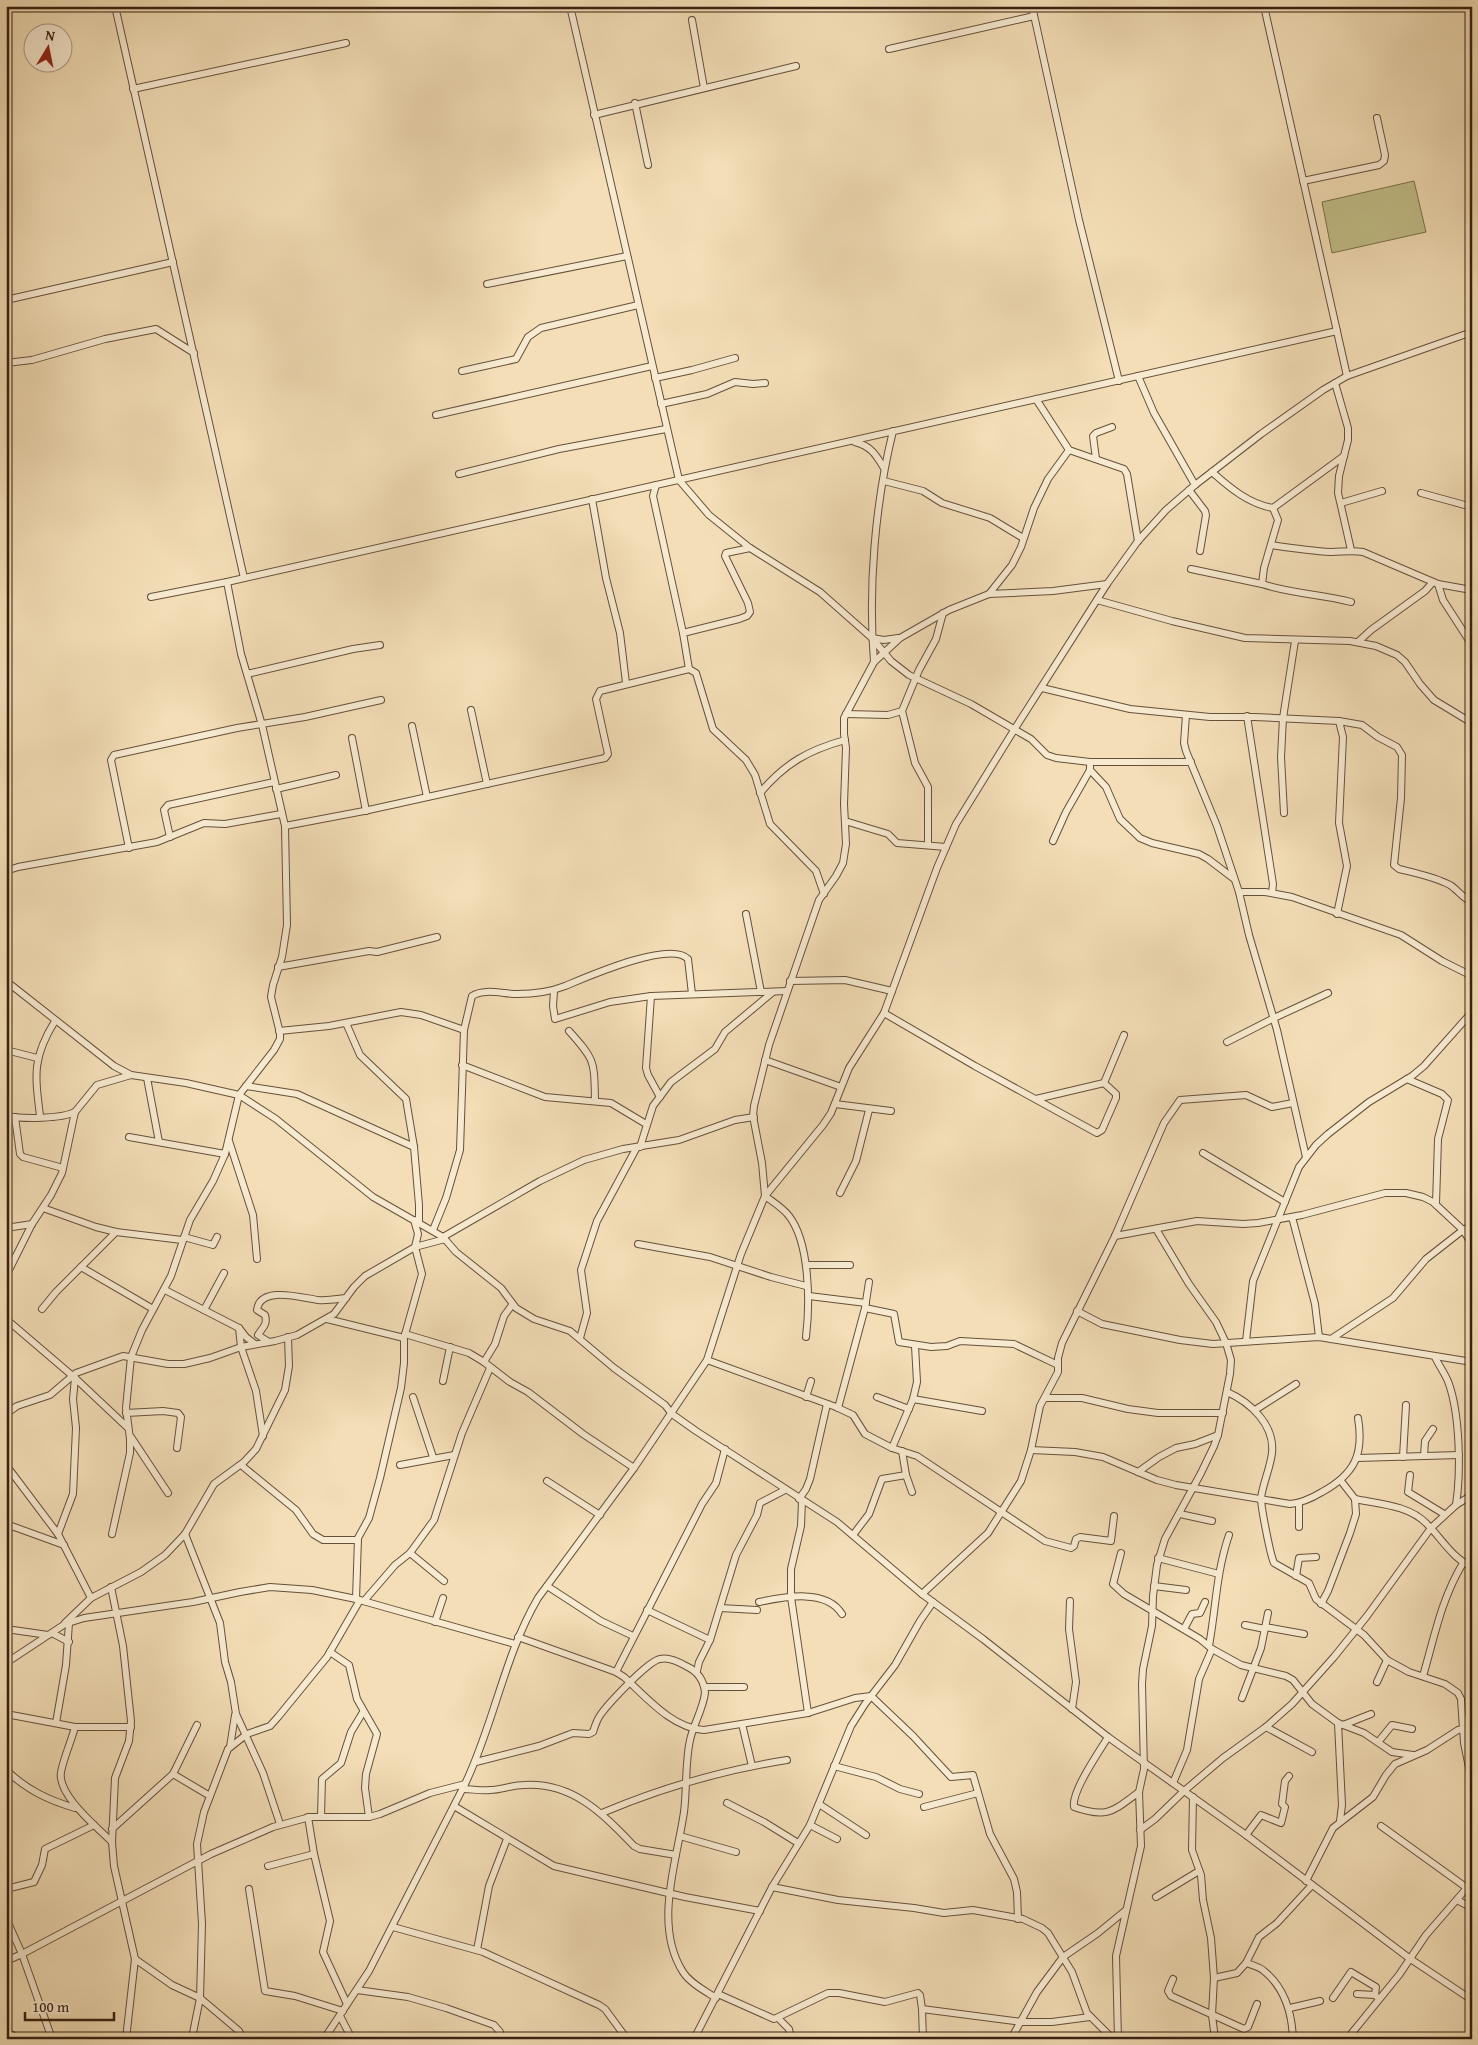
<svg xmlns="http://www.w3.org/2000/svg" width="1478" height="2045" font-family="'Gentium Book Plus',serif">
<rect width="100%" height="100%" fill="#f3deb7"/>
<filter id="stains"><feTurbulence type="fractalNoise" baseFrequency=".004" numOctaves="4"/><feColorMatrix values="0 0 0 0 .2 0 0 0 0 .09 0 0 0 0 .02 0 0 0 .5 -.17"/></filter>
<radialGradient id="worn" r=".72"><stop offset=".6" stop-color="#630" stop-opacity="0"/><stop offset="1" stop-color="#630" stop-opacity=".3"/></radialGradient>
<!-- green -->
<polygon fill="#c2bf89" stroke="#7c704d" points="1414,181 1426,232 1332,253 1322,202"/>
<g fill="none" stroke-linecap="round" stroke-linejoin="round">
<!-- minor casing -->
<g stroke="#66503a" stroke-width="8">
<g id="minor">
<polyline points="115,6 244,578"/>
<polyline points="570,6 679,480 709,515 750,548 820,592 872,638 891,661 909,675 971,704 1031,739 1047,755 1056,758 1090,762 1191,762"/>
<polyline points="1032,6 1079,220 1119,381"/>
<polyline points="1264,6 1347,376"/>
<polyline points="692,20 704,88"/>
<polyline points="889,49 1034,16"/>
<polyline points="133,89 346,43"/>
<polyline points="635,103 648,165"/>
<polyline points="594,115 796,66"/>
<polyline points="1303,181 1379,165 1384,161 1385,155 1377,118"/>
<polyline points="487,284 627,256"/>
<polyline points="6,300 173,262"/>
<polyline points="6,363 32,360 105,339 156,329 194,353"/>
<polyline points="462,371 516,359 528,337 541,328 638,305"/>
<polyline points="1138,376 1154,413 1195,485"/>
<polyline points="655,378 692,370 735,358"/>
<polyline points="1335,383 1348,428 1348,440 1339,476 1338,493 1351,550"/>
<polyline points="1036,399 1069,450 1124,469 1127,474 1138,541"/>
<polyline points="661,404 707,394 735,382 753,384 765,383"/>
<polyline points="436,415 652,366"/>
<path d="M855,442C871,446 876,455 884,468"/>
<polyline points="1096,459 1093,436 1096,433 1112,427"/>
<path d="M1212,472C1230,488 1249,504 1273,508L1344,456"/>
<polyline points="459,474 559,449 666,429"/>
<polyline points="884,481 923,491 942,503 990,518 1023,538"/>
<polyline points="656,485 653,496 683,633"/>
<polyline points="1189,490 1205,511 1206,515 1200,551"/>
<polyline points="1421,493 1472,507"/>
<polyline points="592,499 606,578 620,633 626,683"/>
<polyline points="1341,503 1382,491"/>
<path d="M1273,508L1278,520L1264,568L1262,584C1291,594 1322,594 1351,602"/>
<path d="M1271,545C1291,548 1311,551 1331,552C1342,552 1352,550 1363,552L1438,584L1466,589"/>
<polyline points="1191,569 1262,584"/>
<polyline points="1438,584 1443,600 1472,645"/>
<polyline points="989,594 1012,565 1021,547 1034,508 1048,479 1069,450"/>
<polyline points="151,597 227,582 1337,331"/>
<polyline points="1097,600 1172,621 1245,638 1350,641 1376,646 1397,655 1405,662 1420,684 1434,700 1472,723"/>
<polyline points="872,638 884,640 898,638"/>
<polyline points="1358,642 1371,630 1425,591 1433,582"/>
<path d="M874,662C868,588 875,504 893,431"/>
<polyline points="689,669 683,633 739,619 747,616 750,612 748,603 725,556 726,553 750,548"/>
<polyline points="247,674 353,649 380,645"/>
<polyline points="1042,688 1130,709 1210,717 1254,717 1339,721 1343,737 1339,823 1347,866 1337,914"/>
<polyline points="471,710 487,784"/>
<polyline points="846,714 888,715 902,711"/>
<polyline points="1186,715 1184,743 1186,751 1217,826 1239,892 1249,935 1277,1030 1306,1157"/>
<polyline points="1247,716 1273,884 1272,893"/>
<path d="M1339,721L1362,725L1378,737L1397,747L1402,755L1401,798L1394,865L1399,869C1415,873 1435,877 1450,885C1458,890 1462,898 1472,902"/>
<polyline points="412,726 427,797"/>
<polyline points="352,738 366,811"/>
<polyline points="1090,770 1106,787 1120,819 1140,838 1152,843 1199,854 1208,859 1233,878"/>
<polyline points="276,789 336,775"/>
<path d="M760,793C785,763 809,750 845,740"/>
<polyline points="1284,813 1281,757 1283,718 1295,641"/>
<polyline points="845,821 888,834 897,843 946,847"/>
<polyline points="285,826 364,811 605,758 608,754 596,699 600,691 689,669 696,673 713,729 746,760 755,775 770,824 816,871 824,894"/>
<polyline points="170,837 164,810 168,805 274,782"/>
<polyline points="1053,841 1066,812 1090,770 1090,766"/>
<polyline points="928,845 928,787 915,763 902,711 919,670 936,639 943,613"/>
<polyline points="129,848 111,760 114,755 237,728 305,717 381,700"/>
<polyline points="6,871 18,867 157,842 204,823 225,824 281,814"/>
<polyline points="1239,892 1265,892 1292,897 1401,935 1442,961 1472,976"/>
<polyline points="746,914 761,992"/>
<polyline points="278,967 369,951 377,952 437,937"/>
<polyline points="6,981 114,1066 131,1075 186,1083 239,1095 276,1119 373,1197 443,1237 456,1252 501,1288 516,1308 534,1319 570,1331 614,1368 665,1405 672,1414 696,1431 837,1522 922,1594 983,1639 1108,1737 1246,1835 1409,1958 1472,2000"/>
<polyline points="790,981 845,980 892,991"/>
<polyline points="554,991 553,1006 555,1019 610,1002 651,996 787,991"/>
<polyline points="651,996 646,1068 648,1075 660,1097"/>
<polyline points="884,1013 975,1066 1097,1133 1102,1130 1116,1098 1116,1094 1104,1083 1124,1035"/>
<polyline points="346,1023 360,1055 406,1099 414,1147 419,1205 419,1223"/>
<polyline points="279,1031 329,1026 401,1012 421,1015 464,1030"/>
<path d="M569,1031C596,1061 594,1061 595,1101"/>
<polyline points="1227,1042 1274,1018 1328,993"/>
<polyline points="6,1050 37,1058"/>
<polyline points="765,1060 841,1087"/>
<polyline points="462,1065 545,1097 611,1103 646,1124"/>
<polyline points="147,1078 159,1142"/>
<polyline points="1407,1079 1442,1094 1448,1100 1438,1139 1436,1204"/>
<polyline points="246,1086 297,1094 414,1147"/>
<polyline points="1036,1099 1104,1083"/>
<polyline points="835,1104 891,1111"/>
<path d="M6,1116C23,1119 61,1119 75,1112"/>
<path d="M40,1116C35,1075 32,1058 55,1021"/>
<polyline points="15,1117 20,1154 23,1157 63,1168"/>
<polyline points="129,1137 225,1154"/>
<polyline points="229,1141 253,1215 257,1259"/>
<polyline points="640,1147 653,1106 671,1082 715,1049 725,1032 773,992"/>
<polyline points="1203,1153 1285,1202"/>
<polyline points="840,1193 856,1161 869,1110"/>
<polyline points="43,1208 96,1227 116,1232 182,1240"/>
<polyline points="1292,1217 1315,1304 1319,1337"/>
<polyline points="6,1228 32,1224"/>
<path d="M433,1230L446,1198L460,1150L464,1030L472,996C484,988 503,994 517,994C533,994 550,992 565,986C587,977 670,940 688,959L692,994"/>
<polyline points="1115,1236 1197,1221 1243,1224 1258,1223 1302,1215 1385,1193 1406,1193 1423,1197 1433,1202 1463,1230 1472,1244"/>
<polyline points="184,1237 213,1245 217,1237"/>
<polyline points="443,1237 540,1181 584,1160 623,1149 679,1140 735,1120 754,1117"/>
<polyline points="638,1244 710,1257 771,1277 806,1286"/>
<polyline points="806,1265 850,1265"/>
<polyline points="81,1267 153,1309"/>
<polyline points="6,1276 32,1224 51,1195 62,1173 75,1112 97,1085 131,1075"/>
<polyline points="165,1290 239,1328 246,1337 255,1344"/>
<polyline points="809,1296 866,1303"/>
<polyline points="865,1308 894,1314 899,1342 931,1347 947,1346 960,1341 1014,1344 1058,1365"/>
<polyline points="42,1309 56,1292 116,1232"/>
<polyline points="204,1310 224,1273"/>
<polyline points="1077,1311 1102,1324 1180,1340 1213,1344 1319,1337 1472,1362"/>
<polyline points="6,1319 75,1378 127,1427"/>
<polyline points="327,1319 404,1338"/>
<polyline points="239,1328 241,1347 256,1391 263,1436"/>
<polyline points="405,1334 469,1353 484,1362 510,1382 528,1392 583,1434 634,1468"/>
<path d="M806,1337C810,1304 810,1243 789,1216C783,1208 773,1202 765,1196L762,1163L753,1116L754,1106L769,1045L819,900L836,876L843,863L846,844L844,804L846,748L844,734V718L874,662L900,638L949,610L989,594L1053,591L1107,584"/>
<polyline points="580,1338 587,1313 581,1270 597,1221 637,1147"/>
<polyline points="1331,1339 1393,1298 1426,1259 1463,1230 1472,1226"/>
<polyline points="1246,1341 1253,1281 1299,1167 1316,1145 1328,1134 1369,1102 1412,1076 1424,1066 1472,1012"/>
<path d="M269,1342L258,1335C262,1328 268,1325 265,1315L257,1310C260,1285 302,1298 318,1300C327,1301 337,1299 346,1298"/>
<path d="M1435,1357C1439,1366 1446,1375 1449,1384C1460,1416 1461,1472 1456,1505"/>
<polyline points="707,1360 836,1407 853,1415 865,1434 892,1448 917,1456 1045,1541 1071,1548 1074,1546 1076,1539 1080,1537 1111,1541 1114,1516"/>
<polyline points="484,1362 495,1344 504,1316 512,1305"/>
<polyline points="443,1381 450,1347"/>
<path d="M1227,1392C1250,1402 1275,1425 1272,1453C1270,1469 1263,1483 1261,1498C1261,1507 1270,1554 1274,1563L1309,1583L1316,1599L1364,1635L1387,1660L1409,1672L1445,1684L1458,1693L1461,1699L1464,1743L1472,1782"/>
<polyline points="413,1397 433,1457"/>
<polyline points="806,1397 811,1381"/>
<polyline points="877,1397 909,1409"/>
<polyline points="1045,1398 1082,1398 1128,1409 1158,1413 1223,1413"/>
<polyline points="913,1399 982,1411"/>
<polyline points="838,1408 865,1308 869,1282"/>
<polyline points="1255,1410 1296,1384"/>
<polyline points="126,1413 163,1411 178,1413 181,1417 177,1448"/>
<polyline points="6,1414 17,1406 50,1395 76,1373 123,1356 168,1364 184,1364 210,1358 241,1347 275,1341 297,1335 334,1314 354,1287 365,1276 415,1247 445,1239"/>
<polyline points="131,1437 168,1493"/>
<polyline points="892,1448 913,1399 917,1382 915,1346"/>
<path d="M1031,1450L1075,1452L1103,1457L1157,1480L1176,1485L1290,1504C1302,1503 1312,1498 1322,1492C1355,1474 1364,1454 1358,1418"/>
<polyline points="902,1451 906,1475 912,1492"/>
<polyline points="1424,1456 1425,1441 1433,1429"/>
<polyline points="1403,1457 1406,1405"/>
<polyline points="1357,1458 1459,1455"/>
<polyline points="6,1465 58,1534 91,1598"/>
<polyline points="241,1465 296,1510 313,1534 323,1540 358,1540"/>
<polyline points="400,1465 454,1455"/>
<polyline points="1138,1472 1159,1457 1176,1448 1195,1444 1218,1435"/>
<polyline points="1410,1475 1408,1492 1444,1514"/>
<polyline points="547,1481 600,1515"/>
<path d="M1341,1481L1355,1499C1379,1504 1409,1505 1427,1524C1442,1539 1452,1558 1472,1567"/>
<polyline points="799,1499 806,1489 810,1479 827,1404"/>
<polyline points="802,1501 801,1526 791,1569 791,1597 808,1713"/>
<polyline points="1299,1503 1299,1527"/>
<polyline points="1180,1514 1212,1521"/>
<polyline points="6,1524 64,1545"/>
<polyline points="58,1534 73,1494 76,1428 73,1399 75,1378"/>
<polyline points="112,1534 130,1453 130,1439 126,1408 131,1357 142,1330 171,1276 190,1220 213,1181 225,1154 239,1095 274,1050 280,1039 280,1033 271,997 273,985 282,957 287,925 285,826 262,725 241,654 227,582"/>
<polyline points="185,1534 220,1623 225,1662 231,1682 236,1714 263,1773 280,1824"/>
<polyline points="853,1535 869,1514 882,1479 906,1475"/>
<polyline points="410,1553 444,1581"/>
<polyline points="1121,1553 1113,1584 1124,1594 1200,1639 1212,1649 1241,1665 1286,1676 1293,1680 1312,1704 1338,1723 1364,1733 1392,1752 1413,1755"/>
<polyline points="1158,1558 1219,1574"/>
<polyline points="1296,1576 1299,1558 1316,1557"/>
<polyline points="547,1586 601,1621 633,1636"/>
<polyline points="1154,1586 1186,1590"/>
<polyline points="111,1587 123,1646 131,1721 129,1741 115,1778 112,1842 114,1866 135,1959 126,2039"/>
<polyline points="922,1594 988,1533 1021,1481 1031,1450 1040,1406 1058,1372 1058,1358 1062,1343 1115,1236 1164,1123 1180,1100 1246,1095 1272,1107 1293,1103"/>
<polyline points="356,1599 358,1538 369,1518 380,1478 401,1388 404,1363 404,1338 422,1274 415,1247 418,1234 414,1220"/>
<polyline points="364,1601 395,1565 410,1553 434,1520 462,1433 490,1368"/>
<polyline points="1070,1601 1069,1629 1076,1682 1072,1709"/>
<path d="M759,1602C784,1597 826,1588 842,1614"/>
<polyline points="1321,1604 1328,1591 1350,1533 1356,1514 1355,1499"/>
<polyline points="720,1608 757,1610"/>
<polyline points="647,1610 710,1640"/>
<polyline points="435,1622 443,1598"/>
<polyline points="65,1623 91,1598 141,1572 165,1555 185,1534 214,1484 244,1462 256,1449 285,1390 289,1366 288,1337"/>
<polyline points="1245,1625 1265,1629"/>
<polyline points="1265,1627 1304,1634"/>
<polyline points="6,1629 48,1635"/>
<polyline points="1184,1629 1192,1614 1200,1613 1205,1602"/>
<polyline points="52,1633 69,1642"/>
<path d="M518,1637L616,1672L624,1677C647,1698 672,1728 704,1730L808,1713L855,1698L871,1696L913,1736L951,1777L973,1775L990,1834L1014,1879L1017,1892L1018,1919"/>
<path d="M1209,1646C1216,1608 1216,1573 1229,1535"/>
<polyline points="330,1652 349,1665 357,1699 377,1734 366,1774 365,1788 369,1817"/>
<polyline points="6,1663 65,1624 84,1618 193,1602 240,1592 270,1587 312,1590 356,1599 515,1644"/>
<polyline points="697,1671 699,1662 710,1640 736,1555 757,1515 760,1503 785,1490"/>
<polyline points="616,1672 702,1504 716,1483 725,1449"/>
<path d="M1423,1676C1435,1635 1441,1600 1463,1563"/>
<polyline points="1377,1682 1387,1660"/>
<polyline points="705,1687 744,1687"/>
<polyline points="1242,1698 1261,1648 1268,1613"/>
<polyline points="6,1714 75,1727 131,1727"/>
<polyline points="1463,1722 1472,1717"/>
<polyline points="56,1723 66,1665 69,1623"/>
<polyline points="1338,1723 1342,1805 1340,1821"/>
<polyline points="742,1724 752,1766"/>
<polyline points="1343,1725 1371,1714"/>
<path d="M75,1727C71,1742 64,1757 61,1772C57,1795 97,1827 112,1842"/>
<polyline points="1266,1727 1312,1752"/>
<path d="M1108,1737C1099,1752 1071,1792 1074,1807C1108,1819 1113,1811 1139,1792"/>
<polyline points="1379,1741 1392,1725 1412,1729"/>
<polyline points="230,1747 235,1715"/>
<path d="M476,1762L539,1746L573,1733L589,1734L593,1732C595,1726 597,1719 601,1714C609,1703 648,1661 660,1659C668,1657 679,1662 686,1666C697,1671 704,1680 705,1693C703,1709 694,1723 690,1740C685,1763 687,1788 684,1812C677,1861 653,1925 683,1972C690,1983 705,1991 716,1998"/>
<polyline points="834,1766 876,1777 900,1789 919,1794"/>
<path d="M6,1770C27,1790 48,1800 75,1808"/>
<polyline points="173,1774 210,1796"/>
<polyline points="1173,1783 1187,1750 1199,1679 1212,1649"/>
<path d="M463,1789C472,1789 481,1791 490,1790C501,1790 512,1785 524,1785C573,1782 603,1814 634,1846L640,1849L676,1855"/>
<polyline points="1193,1797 1192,1850 1201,1875 1203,1900 1211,1938 1214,1978 1212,2015 1215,2039"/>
<polyline points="727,1803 764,1822 798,1843"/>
<polyline points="819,1804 866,1835"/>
<polyline points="454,1806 554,1866 685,1897 760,1911"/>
<polyline points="924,1807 978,1793"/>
<path d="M602,1813C661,1788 723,1770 787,1760"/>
<polyline points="321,1816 322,1779 341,1763 351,1732 363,1712"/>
<polyline points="308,1817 314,1854 330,1921 323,1952 347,2004"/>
<polyline points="810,1825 837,1839"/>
<polyline points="1381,1826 1467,1888"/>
<polyline points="112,1829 173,1774 197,1725"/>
<polyline points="1140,1830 1155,1819 1184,1791 1223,1758 1266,1727 1292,1704 1334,1657 1367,1616 1431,1528 1456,1505 1472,1495"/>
<polyline points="1246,1835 1261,1815 1281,1823 1285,1807 1282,1804 1285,1781 1289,1776"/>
<polyline points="680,1836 736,1852"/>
<polyline points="268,1866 314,1854"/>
<polyline points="1306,1881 1333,1828 1373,1797 1386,1775 1395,1764 1427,1750 1458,1730 1472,1727"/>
<polyline points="772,1887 838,1900 914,1908 944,1913 973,1910 1023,1919 1042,1928 1048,1933 1072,1972 1087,2013 1113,2039"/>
<polyline points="6,1889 34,1882 42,1865 45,1849 94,1825"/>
<polyline points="249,1889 265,1991 295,1996 343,2011"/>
<polyline points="1156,1897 1199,1871"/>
<polyline points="1457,1900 1472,1908"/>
<polyline points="6,1918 22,1954 52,2039"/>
<polyline points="393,1927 483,1952 599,2005 605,2009 627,2039"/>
<polyline points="477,1950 489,1886 507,1839"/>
<polyline points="135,1959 172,1985 200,1998 239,2031 243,2039"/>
<polyline points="6,1961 22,1954 211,1854 273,1827 310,1817 369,1817 380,1814 430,1793 465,1784"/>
<path d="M1246,1963C1252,1965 1260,1967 1264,1971C1285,1988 1292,2013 1293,2039"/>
<polyline points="1214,1978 1237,1973 1246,1963 1259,1937 1277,1923 1312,1885"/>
<polyline points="1173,1979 1168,1991 1171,1996 1244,2029 1248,2027 1257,2004"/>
<polyline points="357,1990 408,1997 446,2008 494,2025 500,2032 500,2039"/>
<polyline points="718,1994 774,2019 828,1993 839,1993 885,2002 918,1993 920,1995 922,2009 923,2039"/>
<polyline points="1357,1994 1375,1995 1377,1997"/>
<polyline points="1333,1998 1351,1972 1376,1987 1375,1995"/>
<polyline points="1290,2008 1320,2001"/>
<polyline points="922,2009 1022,2022 1052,2022 1090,2017"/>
<polyline points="340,2016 352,2039"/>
<polyline points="778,2018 789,2029 791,2039"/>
<polyline points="6,2031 19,2039"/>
<polyline points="194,2039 193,2033 200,1998 202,1924 197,1844 204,1812 228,1749 247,1734 270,1726 278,1717 327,1657 360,1600"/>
<path d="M324,2039L369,1971L465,1784C494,1724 504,1656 538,1598L634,1468L707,1360L741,1254L765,1196L823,1125L831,1113L849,1068L884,1013L937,868L956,824L1014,730L1107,584L1138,541L1166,510L1195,485L1261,434L1323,390L1347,376L1472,332"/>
<polyline points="694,2039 772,1887 810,1825 851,1726 865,1704 895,1665 920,1621 933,1602"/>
<polyline points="1011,2039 1037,1992 1063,1957 1098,1933 1126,1910"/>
<polyline points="1118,2039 1116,1956 1141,1846 1139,1792 1144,1769 1142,1684 1143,1669 1152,1626 1153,1596 1157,1565 1165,1539 1201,1473 1214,1446 1218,1435 1230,1374 1231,1360 1226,1343 1216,1322 1189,1284 1156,1229"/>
<polyline points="1347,2039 1399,1975 1426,1935 1472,1882"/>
</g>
</g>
<!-- minor -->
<use href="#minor" stroke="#f7ead0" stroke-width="6"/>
</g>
<!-- margin -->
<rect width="1478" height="2045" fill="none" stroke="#f3deb7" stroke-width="25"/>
<rect x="8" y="8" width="1463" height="2030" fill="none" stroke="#372011" stroke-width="2.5"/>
<rect x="12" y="12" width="1453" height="2020" fill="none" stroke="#372011"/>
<!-- north arrow -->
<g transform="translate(48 48) rotate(10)"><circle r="24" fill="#f7ead0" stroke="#aa9984"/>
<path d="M0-4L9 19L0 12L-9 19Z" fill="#8f2418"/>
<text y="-8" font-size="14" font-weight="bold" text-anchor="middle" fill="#372011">N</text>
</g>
<!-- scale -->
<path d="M25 2012v8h89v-8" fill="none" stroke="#372011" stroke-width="2.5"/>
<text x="32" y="2012" font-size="15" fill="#372011" stroke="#f7ead0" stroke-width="4" paint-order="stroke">100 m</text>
<rect width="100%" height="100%" filter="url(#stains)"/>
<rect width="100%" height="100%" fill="url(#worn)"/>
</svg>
